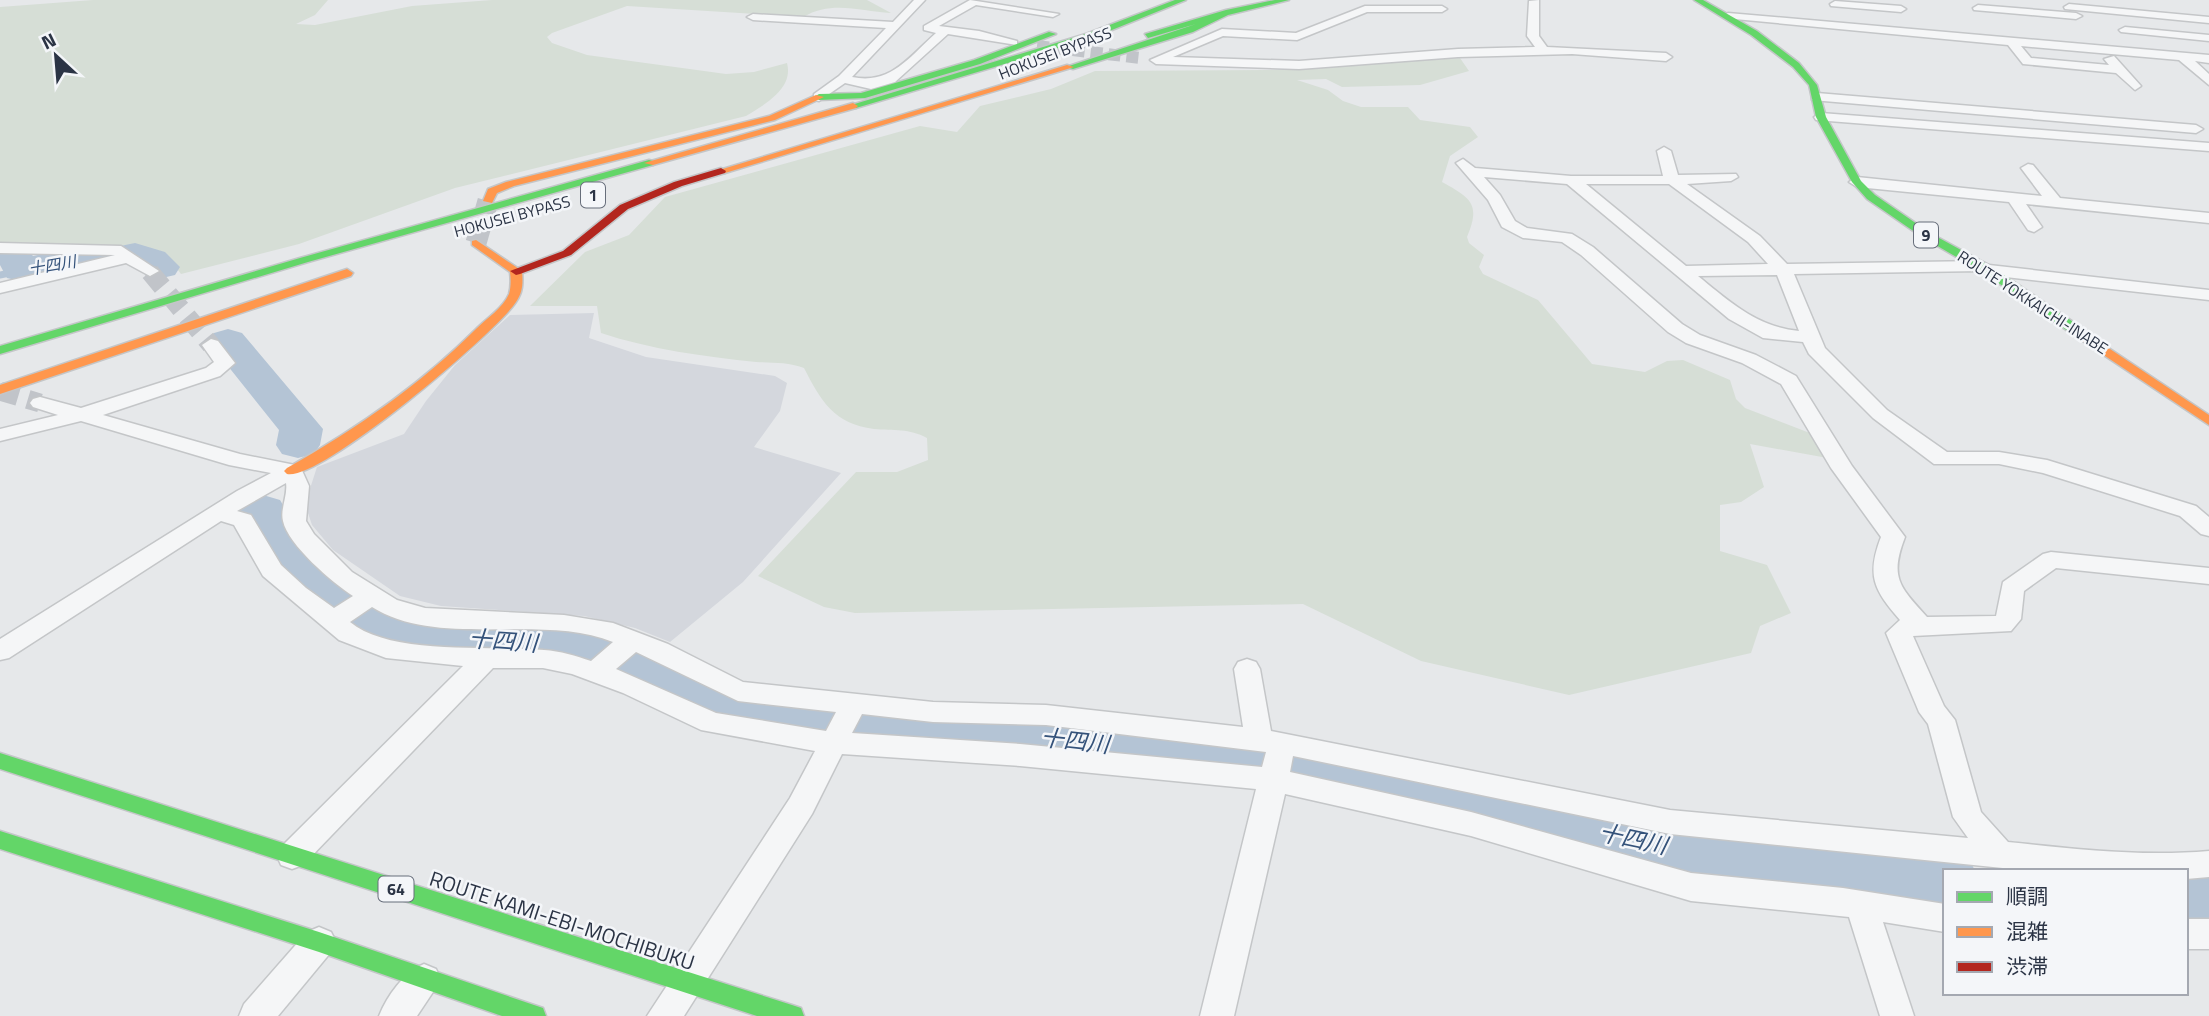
<svg xmlns="http://www.w3.org/2000/svg" width="2209" height="1016" font-family="'Titillium Web','Noto Sans JP',sans-serif">
<rect width="100%" height="100%" fill="#e6e8ea"/>
<!-- built -->
<polygon fill="#d4d7dd" points="594,313 589,338 646,357 775,376 787,383 780,411 754,447 841,473 743,582 670,642 635,628 584,616 441,606 400,596 333,550 312,525 305,504 317,467 404,434 426,401 455,365 510,315"/>
<!-- green -->
<g fill="#d6ded6">
<path d="M93,0H328L315,15L296,24L315,25L412,6L492,0H867L891,13C860,11 832,0 803,17L627,6L552,33L547,37L552,43L587,55L726,74L754,72L787,63C794,89 764,105 746,116L455,188L299,244L181,274L167,256L129,245L80,248L0,244V7Z"/>
<path d="M1460,58L1469,71L1420,85L1342,87L1326,79L1297,80L1328,90L1343,101L1361,107H1408L1420,120L1470,127L1478,137L1450,156L1442,182C1471,198 1481,204 1467,237L1469,243L1484,255L1479,267L1483,274L1538,300L1592,364L1645,372L1667,361L1683,360L1730,380L1736,399L1745,408L1815,435L1833,459L1750,444L1764,487L1741,502L1720,505V551L1767,565L1791,613L1760,626L1751,653L1569,695L1421,661L1303,604L855,613L824,607L758,576L856,472H897L928,460L927,438C909,428 894,431 874,429C834,424 821,401 804,368C788,362 773,363 756,362C706,357 649,349 601,333L597,306H530L585,252L629,235L665,197L920,126L957,132L980,106L1051,89L1095,71L1268,70Z"/>
</g>
<g fill="none" stroke-linecap="round" stroke-linejoin="round">
<!-- stream-far1 -->
<polyline stroke="#b4c4d5" stroke-width="5" points="7,273 20,270"/>
<!-- stream -->
<polyline stroke="#b4c4d5" stroke-width="7" points="0,275 14,272"/>
<!-- river -->
<g fill="#b4c4d5" fill-rule="evenodd">
<path d="M135,243L165,252L180,267L175,275L162,278L149,275L141,266L128,262L115,266L57,272L20,281L7,278L0,265V245L27,249L33,256C66,248 103,251 135,243Z"/>
<polygon points="228,329 242,333 323,429 320,445 314,454 298,458 282,454 276,445 279,430 208,341 214,333"/>
<path d="M263,495L280,500C292,519 302,542 317,559C340,586 381,606 414,617L590,629L696,666L737,690L824,702L1046,715L1260,737L1716,830L1945,848L1968,856L1975,871H1945V904L1716,884L1260,783L1046,759L824,746L724,731L704,725L656,694L584,667L411,654L356,636L302,603L280,582L239,510L246,500Z"/>
<polygon points="2186,868 2209,868 2209,926 2186,926 2186,871 2179,871"/>
</g>
<!-- street-tunnel-far2 -->
<polyline stroke="#c1c4c9" stroke-width="12" stroke-dasharray="12 6" stroke-linecap="butt" points="1037,46 1141,58"/>
<!-- street-tunnel-far1 -->
<polyline stroke="#c1c4c9" stroke-width="15" stroke-dasharray="15 8" stroke-linecap="butt" points="150,271 152,273"/>
<!-- street-tunnel -->
<g stroke="#c1c4c9" stroke-width="19" stroke-dasharray="19 10" stroke-linecap="butt">
<polyline points="150,272 211,345"/>
<polyline points="0,391 40,403"/>
</g>
<!-- secondary-tunnel -->
<polyline stroke="#c1c4c9" stroke-width="21" stroke-dasharray="21 10" stroke-linecap="butt" points="476,243 488,201"/>
<!-- street casing -->
<g stroke="#c4c6c8" stroke-width="3">
<g id="street">
<path d="M914,0H925L852,77C891,85 909,57 936,33L924,30V26L970,0L1059,14L1053,17L976,5L939,26L979,31L1017,41V45L948,34L895,82L871,89L845,83L819,101L814,100V94L839,76L886,28L753,20L747,17L753,14L893,22Z"/>
<polygon points="1539,0 1539,36 1547,47 1666,53 1672,57 1666,61 1572,54 1458,57 1299,69 1156,64 1150,60 1222,29 1296,33 1365,6 1442,6 1447,9 1442,12 1367,12 1297,40 1223,36 1173,57 1299,61 1458,49 1535,47 1527,36 1529,1"/>
<polygon points="1835,1 1901,6 1906,9 1901,12 1831,6 1830,4"/>
<polygon points="2069,4 2209,17 2209,23 2065,9 2064,7"/>
<polygon points="1978,5 2076,13 2082,16 2076,19 1974,10 1973,8"/>
<polygon points="1728,13 2209,55 2209,63 2195,61 2209,74 2209,85 2179,60 2021,46 2031,58 2109,65 2104,59 2114,56 2141,86 2135,90 2116,73 2023,64 2008,45 1724,18 1722,16"/>
<polygon points="2125,27 2209,35 2209,41 2121,32 2119,30"/>
<polygon points="1817,93 2196,125 2203,129 2196,133 1812,100 1812,94"/>
<polygon points="1821,113 2209,143 2209,151 1816,120 1814,117"/>
<path d="M1664,147L1671,151L1678,175L1736,174L1738,177L1731,181L1687,184L1760,236L1787,264L1981,261L1989,265L2209,290V300L1988,275L1980,271L1794,274L1825,348L1887,410L1947,452H1999L2047,460L2196,506L2209,517V536L2201,534L2180,516L2043,473L1999,464H1934L1873,418L1809,354L1803,342L1763,338L1729,319L1567,184L1484,177L1500,195L1515,221L1527,228L1572,234L1593,247L1682,324L1700,335L1756,355L1796,376L1852,466L1905,537C1889,578 1900,587 1927,617L1996,616L2003,582L2043,554L2051,552L2209,568V584L2056,568L2024,591L2021,619L2011,631L1913,636L1944,706L1955,720L1981,812L2008,842C2075,849 2141,857 2209,851V877L2186,879V871H2032L1670,834L1293,756L1290,772L1471,812L1691,873L1843,888L1945,904V932L1883,922L1914,1016H1880L1849,917L1691,901L1471,836L1285,794L1234,1016H1200L1256,789L1020,766L842,754L812,814L684,1016H647L790,798L815,751L701,730L623,693L572,674L543,668H493L303,865L292,869L281,865L277,856L281,847L463,666L386,658L339,640L263,576L234,525L221,521L9,658L0,660V639L237,491L271,473L229,465L81,421L0,441V429L58,415L33,407L30,403L33,399L40,397L81,408L206,368L214,362L202,345L211,339L218,341L235,363L220,376L103,415L240,454L300,466L309,486L306,521L314,534L352,572L397,600L425,608L564,615L613,623L668,644L743,682L933,702L1046,705L1243,727L1234,669L1238,662L1247,659L1256,662L1260,669L1271,731L1670,810L1968,838L1953,817L1928,724L1919,712L1886,633L1900,620C1874,590 1866,576 1881,537L1831,468L1781,384L1742,363L1686,343L1668,332L1581,255L1562,242L1523,238L1502,227L1488,200L1456,163L1463,159L1475,168L1571,176H1663L1657,151ZM1586,184H1669L1748,242L1768,264L1686,266ZM1777,275L1799,331C1757,327 1730,302 1698,276ZM286,483C288,495 280,509 283,521C288,545 333,583 353,596L334,608L306,588L281,565L251,515L237,511ZM372,607C438,649 543,613 613,642L591,661C576,656 560,651 544,650C493,645 390,656 350,622ZM636,652L738,701L836,712L826,731L716,713L616,669ZM862,714L933,722L1046,725L1266,752L1262,767L1020,744L852,733Z"/>
<polygon points="2028,164 2033,165 2060,198 2209,213 2209,223 2026,204 2042,227 2034,232 2028,230 2009,202 1857,187 1849,182 1857,177 2042,196 2021,168"/>
<polygon points="0,243 121,246 159,271 150,276 126,263 0,293 0,283 115,255 0,253"/>
<rect x="2186" y="919" width="23" height="30"/>
<polygon points="319,927 331,932 336,942 331,952 278,1016 239,1016 244,1004 307,932"/>
<path d="M424,964L436,969L441,980L417,1016H379C387,996 404,972 424,964Z"/>
</g>
</g>
<!-- fast casing -->
<g stroke="#c4c6c8" stroke-width="3">
<g id="fast">
<polygon points="1175,0 1186,0 1092,38 856,108 848,106 1086,34"/>
<polygon points="1275,0 1289,0 1228,15 1193,32 1073,69 1066,67 1196,24 1148,38 1145,34 1226,10"/>
<polygon points="1694,0 1703,0 1757,31 1799,63 1817,85 1826,117 1861,181 1875,195 1930,233 1992,267 2085,330 2085,336 2075,336 1984,273 1922,237 1867,199 1852,182 1816,117 1809,85 1793,67 1751,35"/>
<polygon points="1049,32 1056,34 980,64 865,98 819,100 814,97 819,94 861,93 974,60"/>
<polygon points="649,160 653,161 653,165 308,262 0,354 0,346 300,258"/>
<polygon points="0,753 792,1005 801,1008 804,1016 757,1016 0,769"/>
<polygon points="0,831 319,932 534,1005 543,1008 546,1016 502,1016 319,952 0,849"/>
</g>
</g>
<!-- slow casing -->
<g stroke="#c4c6c8" stroke-width="3">
<g id="slow">
<polygon points="1067,65 1074,67 725,173 716,171"/>
<polygon points="816,95 824,97 775,120 514,186 497,193 492,203 483,201 488,189 506,182 769,116"/>
<polygon points="853,103 858,106 856,108 653,165 644,163"/>
<path d="M476,240L522,271C523,283 523,292 516,302C495,334 319,482 287,474L284,471L287,468C356,429 420,385 476,329C487,318 503,308 509,294C511,287 511,280 510,272L472,245V241Z"/>
<polygon points="347,269 353,273 351,276 0,394 0,385"/>
<polygon points="2080,329 2209,415 2209,425 2075,336 2074,333"/>
</g>
</g>
<!-- jam casing -->
<g stroke="#c4c6c8" stroke-width="3">
<polygon id="jam" points="721,168 726,171 725,173 682,186 628,209 571,255 520,274 516,275 510,271 563,251 620,205 674,182"/>
</g>
<!-- street -->
<use href="#street" fill="#f5f6f7" fill-rule="evenodd"/>
<!-- fast -->
<use href="#fast" fill="#63d668" fill-rule="evenodd"/>
<!-- slow -->
<use href="#slow" fill="#ff974d" fill-rule="evenodd"/>
<!-- jam -->
<use href="#jam" fill="#b3261e" fill-rule="evenodd"/>
</g>
<g text-anchor="middle" stroke-width="5" stroke-linejoin="round" paint-order="stroke">
<!-- far-street labels -->
<g font-size="16" fill="#2b3445" stroke="#f4f6f9">
<text transform="translate(1055 53) rotate(-21)" y="6">HOKUSEI BYPASS</text>
<text transform="translate(512 216) rotate(-15)" y="6">HOKUSEI BYPASS</text>
<text transform="translate(2033 302) rotate(33)" y="6">ROUTE YOKKAICHI-INABE</text>
</g>
<!-- shield labels -->
<g fill="#f4f6f9" stroke="#676e7b" stroke-width="2">
<rect x="581" y="182.5" width="24" height="25" rx="5"/>
<rect x="1914" y="222.5" width="24" height="25" rx="5"/>
<rect x="378.5" y="876.5" width="35" height="25" rx="5"/>
</g>
<g font-size="16" font-weight="bold" fill="#2b3445">
<text x="593" y="201">1</text>
<text x="1926" y="241">9</text>
<text x="396" y="895">64</text>
</g>
<!-- far-water labels -->
<g font-size="16" font-style="italic" fill="#34527a" stroke="#f4f6f9">
<text transform="translate(52 265) rotate(-10)" y="6">十四川</text>
</g>
<!-- near-street labels -->
<g font-size="21" fill="#2b3445" stroke="#f4f6f9">
<text transform="translate(562 921) rotate(18)" y="7">ROUTE KAMI-EBI-MOCHIBUKU</text>
</g>
<!-- near-water labels -->
<g font-size="23" font-style="italic" fill="#34527a" stroke="#f4f6f9">
<text transform="translate(503 641) rotate(4)" y="8">十四川</text>
<text transform="translate(1075 741) rotate(6)" y="8">十四川</text>
<text transform="translate(1633 839) rotate(12)" y="8">十四川</text>
</g>
</g>
<!-- legend -->
<rect x="1943" y="869" width="245" height="126" fill="#f4f6f9" stroke="#a4a8b1" stroke-width="2"/>
<rect x="1957" y="892" width="35" height="10" fill="#63d668" stroke="#a4a8b1" stroke-width="2"/>
<text x="2006" y="904" font-size="21" fill="#2b3445">順調</text>
<rect x="1957" y="927" width="35" height="10" fill="#ff974d" stroke="#a4a8b1" stroke-width="2"/>
<text x="2006" y="939" font-size="21" fill="#2b3445">混雑</text>
<rect x="1957" y="962" width="35" height="10" fill="#b3261e" stroke="#a4a8b1" stroke-width="2"/>
<text x="2006" y="974" font-size="21" fill="#2b3445">渋滞</text>
<!-- north arrow -->
<g transform="translate(56 56) rotate(334)" stroke="#f4f6f9" stroke-width="5" paint-order="stroke">
<path d="M0-5L12 26L0 18L-12 26Z" fill="#2b3445"/>
<text y="-10" font-size="19" font-weight="bold" text-anchor="middle" fill="#2b3445">N</text>
</g>
</svg>
